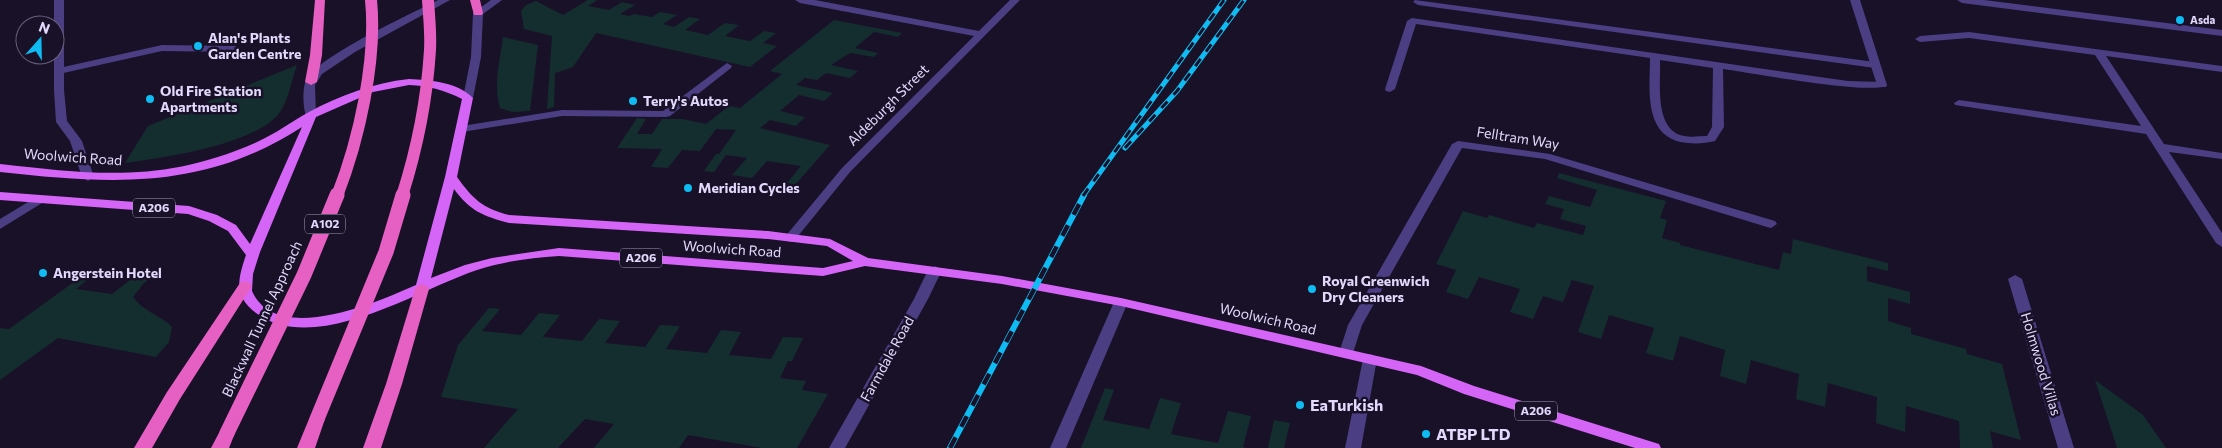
<svg xmlns="http://www.w3.org/2000/svg" width="2222" height="448" font-family="Commissioner,sans-serif">
<rect width="100%" height="100%" fill="#181127"/>
<!-- green -->
<g fill="#142e30">
<polygon points="588,0 597,0 588,6 609,10 622,2 635,5 620,14 629,16 634,14 652,17 660,12 677,15 663,24 674,27 689,17 700,19 685,30 708,35 725,23 739,25 725,36 750,41 764,31 776,33 763,43 777,46 750,67 596,33 573,67 555,73 554,107 547,109 552,36 524,29 521,11 526,5 536,1 563,15"/>
<polygon points="834,20 902,33 898,37 874,32 855,48 878,53 874,57 850,53 831,65 858,71 850,78 826,73 817,80 805,78 796,85 833,93 824,101 799,95 780,111 805,117 796,126 770,120 760,128 830,145 795,185 787,183 801,166 767,161 752,178 732,175 747,158 726,155 714,172 704,171 716,154 719,154 736,130 716,129 700,151 682,150 668,168 651,167 662,149 617,148 637,118 646,119 637,134 652,134 662,119 682,119 706,124 729,106 740,108 782,74 770,71"/>
<path d="M503,37L538,45L530,111L512,112L500,108C493,86 500,60 503,37Z"/>
<path d="M297,65C292,79 289,97 282,109C263,144 162,158 125,163L148,126Z"/>
<polygon points="1559,173 1666,201 1660,218 1667,220 1662,238 1680,243 1680,245 1779,270 1783,252 1791,254 1793,239 1888,263 1888,271 1867,266 1867,281 1910,292 1910,304 1888,298 1888,321 1911,328 1911,334 1966,349 1967,354 2002,364 2021,440 1990,431 1993,448 1960,448 1959,421 1906,406 1905,432 1876,423 1877,397 1828,383 1825,407 1796,399 1799,374 1751,360 1746,384 1720,376 1725,350 1680,336 1673,361 1646,353 1654,328 1609,315 1601,339 1578,332 1594,286 1572,280 1563,302 1543,296 1533,319 1510,312 1520,289 1479,277 1468,299 1446,292 1456,270 1436,264 1463,211 1487,218 1489,215 1534,228 1537,223 1583,235 1586,226 1560,219 1564,209 1545,204 1549,196 1590,207 1597,190 1557,178"/>
<path d="M139,273L154,275L143,284L133,297C143,311 160,315 172,327L169,342L156,357L58,338L0,380V328L9,329L78,279L87,280L76,289L112,294Z"/>
<polygon points="489,308 500,309 482,331 521,335 539,313 560,315 543,337 582,341 599,319 620,321 605,343 645,347 660,325 680,326 666,349 707,353 721,330 741,332 729,355 771,359 783,337 803,338 792,361 788,361 780,378 806,381 802,390 828,394 797,448 762,448 688,435 679,448 594,448 614,424 585,419 558,448 484,448 518,409 441,397 458,345"/>
<polygon points="2095,380 2143,415 2166,448 2117,448"/>
<polygon points="1105,388 1114,390 1103,420 1149,429 1160,398 1181,403 1171,434 1218,443 1228,411 1251,416 1243,447 1247,448 1081,448"/>
<polygon points="1274,420 1290,423 1284,448 1268,448"/>
</g>
<g fill="none" stroke-linecap="round" stroke-linejoin="round">
<!-- service -->
<g fill="#4b3e83" fill-rule="evenodd">
<polygon points="1415,0 1875,62 1880,65 1875,68 1418,5 1413,2"/>
<polygon points="1957,0 1984,0 2222,30 2222,36 1962,3"/>
<path d="M1412,18L1848,81L1882,82L1887,85C1876,96 1746,72 1723,69L1724,127L1715,141C1704,144 1691,144 1680,142C1643,133 1650,87 1650,58L1416,24L1395,89L1390,92L1386,91L1385,89L1407,21ZM1660,60L1713,68L1712,127L1707,136C1698,136 1689,138 1680,135C1654,125 1661,81 1660,60Z"/>
<polygon points="1969,32 2222,66 2222,72 2106,56 2164,144 2222,153 2222,159 2169,152 2222,233 2222,247 2216,243 2146,134 1955,105 1954,103 1959,100 2141,126 2095,55 1969,38 1920,42 1915,39 1920,36"/>
<polygon points="162,45 235,46 240,49 235,52 162,51 59,74 54,71 59,68"/>
<polygon points="727,63 732,66 731,68 670,116 666,117 562,116 462,132 456,129 462,126 562,110 663,111"/>
<polygon points="1121,298 1128,302 1066,448 1050,448 1114,302"/>
</g>
<!-- minor -->
<g fill="#4b3e83" fill-rule="evenodd">
<polygon points="54,0 64,0 64,90 67,121 82,141 94,177 88,181 82,177 70,141 56,122 54,90"/>
<polygon points="795,0 815,0 979,31 1010,0 1020,0 850,172 794,241 790,242 784,238 842,168 974,36 800,3"/>
<polygon points="1850,0 1860,0 1887,85 1886,87 1878,87 1877,85"/>
<polygon points="1458,141 1550,154 1775,221 1777,224 1771,228 1767,227 1545,159 1462,148 1362,325 1353,353 1351,356 1341,356 1339,353 1348,325 1452,144"/>
<polygon points="935,266 942,270 928,299 845,448 829,448 914,299 928,270"/>
<polygon points="2015,275 2022,279 2074,448 2058,448 2008,279"/>
<polygon points="1370,354 1375,356 1377,359 1361,448 1345,448 1363,359 1365,356"/>
</g>
<!-- tertiary -->
<g fill="#4b3e83" fill-rule="evenodd">
<path d="M438,0H450L355,52L322,74L315,85L316,116L315,118H307C303,110 302,89 306,80C320,55 409,15 438,0Z"/>
<polygon points="491,0 502,0 483,14 481,57 473,98 468,101 463,98 471,57 473,13"/>
<polygon points="38,196 42,197 44,200 42,203 0,229 0,219"/>
</g>
<!-- primary -->
<path fill="#d565f7" fill-rule="evenodd" d="M409,79C430,80 458,82 473,98L457,177C473,199 482,208 509,215L768,231L830,239L868,258L1002,276L1121,298L1421,366L1474,386L1659,444L1661,448H1635L1464,394L1417,375L1121,306L1002,284L865,266L823,276L559,256C531,258 504,261 477,270C419,289 315,357 256,313C233,296 238,279 246,255L228,231L209,221L188,214L0,200V192L189,206L217,215L236,225L250,244L302,127C203,191 111,184 0,172V164C97,175 164,183 257,142C275,134 291,122 309,112C341,95 373,83 409,79ZM409,85C430,86 444,90 462,99L445,177L416,285C380,301 276,347 252,291L253,274L260,252L316,117L373,92ZM454,189C470,211 483,216 509,223L768,239L827,246L853,261L823,268L559,248L492,258L465,265L431,278Z"/>
<!-- trunk -->
<g fill="#e660c3" fill-rule="evenodd">
<polygon points="315,0 325,0 322,55 317,82 311,85 305,82 310,55"/>
<polygon points="470,0 480,0 483,13 482,15 474,15"/>
<polygon points="245,281 250,283 252,286 180,399 152,448 134,448 167,392 240,283"/>
<polygon points="422,284 427,286 429,289 402,384 381,448 363,448 386,384 415,289 417,286"/>
<polygon points="317,413 323,415 325,419 315,448 297,448 309,419 311,415"/>
<polygon points="227,427 233,429 235,433 229,448 211,448 221,429"/>
</g>
<!-- rail-far1 casing -->
<g stroke="#0ebcf3" stroke-width="5">
<g id="rail-far1">
<polyline points="1125,148 1177,91 1244,0"/>
<polyline points="1083,196 1224,0"/>
</g>
</g>
<!-- rail casing -->
<g stroke="#0ebcf3" stroke-width="6">
<polyline id="rail" points="950,448 1084,195"/>
</g>
<!-- rail-far1 -->
<use href="#rail-far1" stroke="#181127" stroke-width="3" stroke-dasharray="9" stroke-linecap="butt"/>
<!-- rail -->
<use href="#rail" stroke="#181127" stroke-width="4.5" stroke-dasharray="12" stroke-linecap="butt"/>
<!-- trunk-bridge-far1 -->
<g stroke="#e660c3" stroke-width="12">
<path d="M337,196C359,140 377,60 371,0"/>
<path d="M402,196C417,149 427,99 430,50C431,33 429,16 428,0"/>
</g>
<!-- trunk-bridge -->
<g stroke="#e660c3" stroke-width="15">
<polyline points="317,419 386,252 403,195"/>
<polyline points="227,433 304,275 337,195"/>
</g>
</g>
<!-- markers -->
<g fill="#0ebcf3" stroke="#181127" stroke-width="2">
<circle cx="2180" cy="20" r="5"/>
<circle cx="198" cy="46" r="5"/>
<circle cx="150" cy="99" r="5"/>
<circle cx="633" cy="101" r="5"/>
<circle cx="688" cy="188" r="5"/>
<circle cx="43" cy="273" r="5"/>
<circle cx="1312" cy="289" r="5"/>
<circle cx="1300" cy="405" r="5"/>
<circle cx="1426" cy="434" r="5"/>
</g>
<g text-anchor="middle" stroke-width="5" stroke-linejoin="round" paint-order="stroke">
<!-- far-poi labels -->
<g font-size="11" font-weight="bold" fill="#e2d9fd" stroke="#181127" text-anchor="start">
<text x="2190" y="24">Asda</text>
</g>
<!-- shield labels -->
<g fill="#181127" stroke="#a59dbd" stroke-width="1">
<rect x="133" y="198.5" width="42" height="19" rx="4"/>
<rect x="305" y="214.5" width="40" height="19" rx="4"/>
<rect x="620" y="248.5" width="42" height="19" rx="4"/>
<rect x="1515" y="401.5" width="42" height="19" rx="4"/>
</g>
<g font-size="12" font-weight="bold" fill="#e2d9fd">
<text x="154" y="212">A206</text>
<text x="325" y="228">A102</text>
<text x="641" y="262">A206</text>
<text x="1536" y="415">A206</text>
</g>
<!-- poi labels -->
<g font-size="14" font-weight="bold" fill="#e2d9fd" stroke="#181127" text-anchor="start">
<text x="208" y="43">Alan's Plants<tspan x="208" dy="16">Garden Centre</tspan></text>
<text x="160" y="96">Old Fire Station<tspan x="160" dy="16">Apartments</tspan></text>
<text x="643" y="106">Terry's Autos</text>
<text x="698" y="193">Meridian Cycles</text>
<text x="53" y="278">Angerstein Hotel</text>
<text x="1322" y="286">Royal Greenwich<tspan x="1322" dy="16">Dry Cleaners</tspan></text>
</g>
<!-- street labels -->
<g font-size="14" fill="#e2d9fd" stroke="#181127">
<text transform="translate(888 105) rotate(-45)" y="5">Aldeburgh Street</text>
<text transform="translate(1518 138) rotate(9)" y="5">Felltram Way</text>
<text transform="translate(73 157) rotate(4)" y="5">Woolwich Road</text>
<text transform="translate(732 249) rotate(4)" y="5">Woolwich Road</text>
<text transform="translate(262 319) rotate(-65)" y="5">Blackwall Tunnel Approach</text>
<text transform="translate(1268 319) rotate(13)" y="5">Woolwich Road</text>
<text transform="translate(887 359) rotate(-61)" y="5">Farmdale Road</text>
<text transform="translate(2041 364) rotate(73)" y="5">Holmwood Villas</text>
</g>
<!-- near-poi labels -->
<g font-size="16" font-weight="bold" fill="#e2d9fd" stroke="#181127" text-anchor="start">
<text x="1310" y="411">EaTurkish</text>
<text x="1436" y="440">ATBP LTD</text>
</g>
</g>
<!-- north arrow -->
<g transform="translate(40 40) rotate(20)"><circle r="24" fill="#181127" stroke="#69617d"/>
<path d="M0-4L9 19L0 12L-9 19Z" fill="#0ebcf3"/>
<text y="-8" font-size="14" font-weight="bold" text-anchor="middle" fill="#e2d9fd">N</text>
</g>
</svg>
